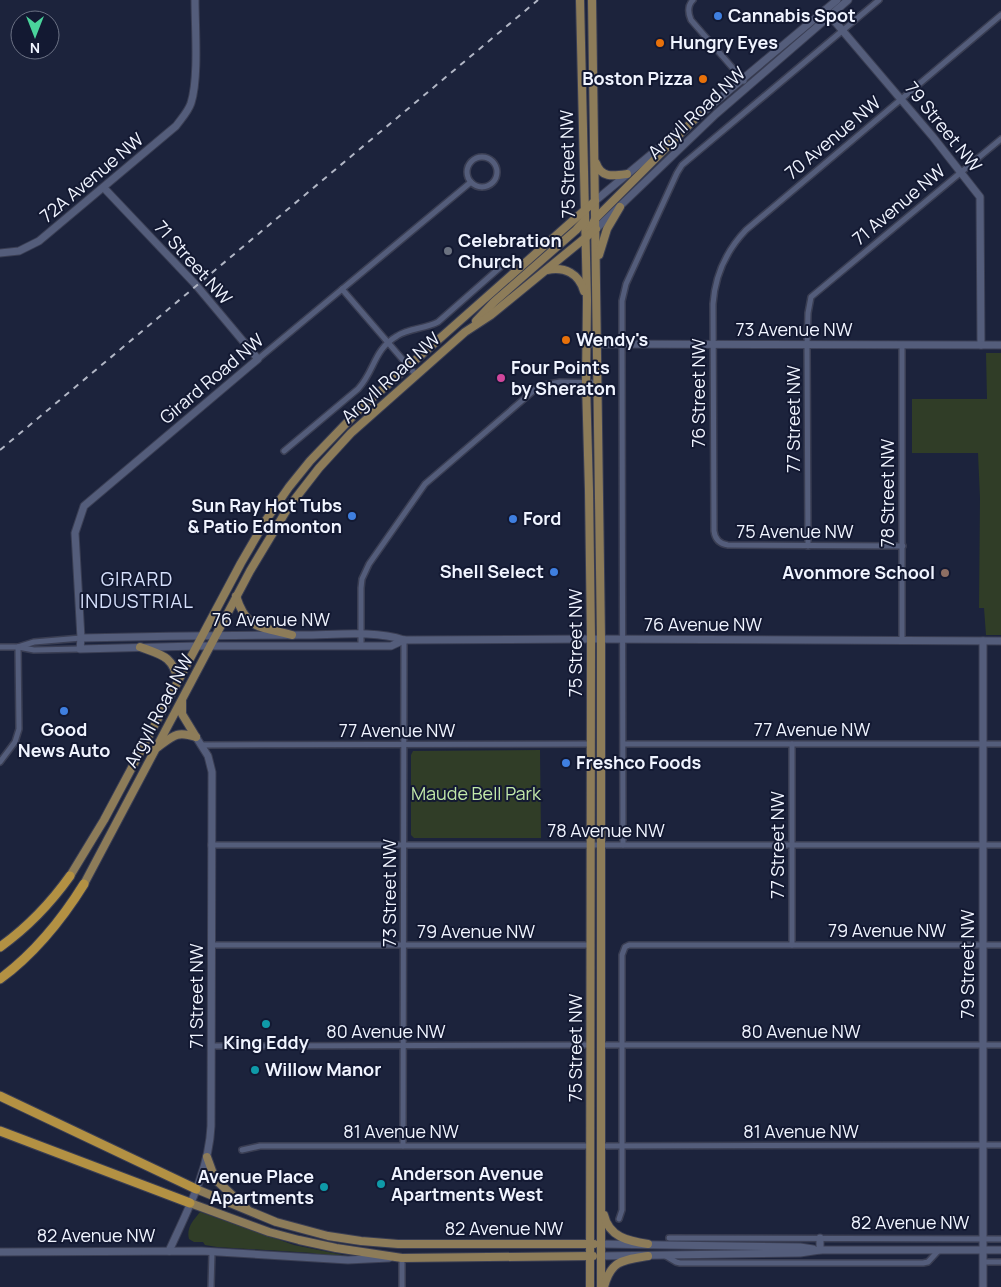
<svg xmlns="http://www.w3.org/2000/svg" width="1001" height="1287" font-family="Manrope,sans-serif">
<rect width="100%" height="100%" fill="#1c233c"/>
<!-- green -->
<g fill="#303d27">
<polygon points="986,353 1001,353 1001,635 986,635 984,608 979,608 980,498 978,453 912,453 912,399 987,399"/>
<polygon points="540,750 541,838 414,838 411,835 411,755 413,751"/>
<path d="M200,1212L294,1245L348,1256H323L313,1253L217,1247L205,1245L203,1242H194L189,1239C186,1227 194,1220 200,1212Z"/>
</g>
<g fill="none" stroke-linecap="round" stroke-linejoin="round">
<!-- street casing -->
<g stroke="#3a3e53" stroke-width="8">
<g id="street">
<path d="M693,0C687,6 688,13 691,20L744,81"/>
<circle cx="482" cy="172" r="15"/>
<polyline points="342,289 416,375"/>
<polyline points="258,359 471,182"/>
<path d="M284,451L358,389C375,371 373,350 397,336C409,328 425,329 438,322L504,264L519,268"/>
<polyline points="808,546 807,345 808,313 811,297 1001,139"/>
<path d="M903,546L728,545C720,544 715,539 714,531L713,304C715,275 726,251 746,230L1001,15"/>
<polyline points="902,641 902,345"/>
<polyline points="361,646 361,588 362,579 369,564 425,484 539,386 560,382 598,383"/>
<polyline points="0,647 18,647 34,642 81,638"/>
<polyline points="18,647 34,650 80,649"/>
<polyline points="624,744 1001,744"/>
<polyline points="792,744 792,945"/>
<polyline points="203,745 591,744"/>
<polyline points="0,762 15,742 19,729 18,647"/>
<polyline points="211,845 1001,845"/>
<polyline points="623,845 622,344 622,301 626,284 677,173 682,165 879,0"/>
<polyline points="212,945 591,945"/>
<polyline points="601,1045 1001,1045"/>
<polyline points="211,1046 591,1045"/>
<polyline points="403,1146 404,640"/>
<polyline points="601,1146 1001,1145"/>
<polyline points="242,1150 260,1146 591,1146"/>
<polyline points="619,1219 622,1210 622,955 625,947 629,945 1001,945"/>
<polyline points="669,1238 1001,1239"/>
<polyline points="666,1256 676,1262 680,1263 923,1263 928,1262 939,1250"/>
<polyline points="983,1262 1001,1262"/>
<polyline points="211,1287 212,1252"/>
<polyline points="402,1287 402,1258"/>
</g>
</g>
<!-- secondary casing -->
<g stroke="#3a3e53" stroke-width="9">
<g id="secondary">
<polyline points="825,10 933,137 980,197 981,345"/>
<polyline points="696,118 837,0"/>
<polyline points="104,188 196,285 258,359 84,506 75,533 81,638 80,649 197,646 391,646 404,640"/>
<polyline points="595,201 678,132"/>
<polyline points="596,229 716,114 848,0"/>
<path d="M0,253L19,251L39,241L176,126C181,119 188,112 191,103C199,77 195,28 195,0"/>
<polyline points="586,344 1001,345"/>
<path d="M81,638C155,636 229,635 302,635C334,635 374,630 404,640L591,639L1001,641"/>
<polyline points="820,1238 820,1250"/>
<polyline points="601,1244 800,1247 813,1249"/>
<path d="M169,1251C187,1211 209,1171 211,1126L212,772L208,756L196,737"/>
<polyline points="0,1252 202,1251 348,1260 389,1258"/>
<polyline points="601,1256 800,1253 820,1250 1001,1250"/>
<polyline points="983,1287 983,641"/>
</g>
</g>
<!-- primary casing -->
<g stroke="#3a3e53" stroke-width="10">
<g id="primary">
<polyline points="580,0 587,300 586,383 589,491 591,639 590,1287"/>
<polyline points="592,0 601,639 601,1287"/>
<path d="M596,163C601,178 613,176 627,174"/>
<polyline points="586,237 595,219 699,115"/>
<polyline points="599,255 607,229 620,207"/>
<path d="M547,270C565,266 579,274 584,291"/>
<polyline points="476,321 494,302 576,230 585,220"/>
<path d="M236,596C247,631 261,626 292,635"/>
<path d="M140,647C162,655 173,656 178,681"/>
<polyline points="182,701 182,714 196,737"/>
<path d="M158,747C174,735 177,731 196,737"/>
<polyline points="70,876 104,820 241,563 266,520 289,487 310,461 359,410 595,201"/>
<polyline points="84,884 250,571 288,508 319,468 351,433 465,332 491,315 596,229"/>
<polyline points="207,1157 215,1179 247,1209"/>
<polyline points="196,1189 276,1222 328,1236 361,1241 398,1244 594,1244"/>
<polyline points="190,1203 269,1232 299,1240 336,1248 402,1258 593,1256"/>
<path d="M604,1215C609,1237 628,1241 648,1244"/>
<path d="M604,1287C611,1260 623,1260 648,1256"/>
</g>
</g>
<!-- highway casing -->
<g stroke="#3a3e53" stroke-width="11">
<g id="highway">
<path d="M0,947C28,927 50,904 70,876"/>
<path d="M0,979C35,953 61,921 84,884"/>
<polyline points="0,1096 196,1189"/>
<polyline points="0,1131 190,1203"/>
</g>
</g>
<!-- street -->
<use href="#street" stroke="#545d7b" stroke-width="5"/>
<!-- secondary -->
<use href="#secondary" stroke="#545d7b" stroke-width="7"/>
<!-- primary -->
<use href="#primary" stroke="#8d7c59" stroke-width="8"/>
<!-- highway -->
<use href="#highway" stroke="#b39143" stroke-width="9"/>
<!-- rail -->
<polyline stroke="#b1b6c5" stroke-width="2" stroke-dasharray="6 6" stroke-linecap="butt" points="0,450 538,0"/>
</g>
<!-- markers -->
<g fill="#3f7fe0" stroke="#131932" stroke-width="2">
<circle cx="718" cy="16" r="5"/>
<circle cx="352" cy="516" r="5"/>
<circle cx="513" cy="519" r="5"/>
<circle cx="554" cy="572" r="5"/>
<circle cx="64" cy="711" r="5"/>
<circle cx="566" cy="763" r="5"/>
</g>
<g fill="#e8710a" stroke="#131932" stroke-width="2">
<circle cx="660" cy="43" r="5"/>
<circle cx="703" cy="79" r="5"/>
<circle cx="566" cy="340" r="5"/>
</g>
<circle fill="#6b7280" stroke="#131932" stroke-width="2" cx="448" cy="251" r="5"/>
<circle fill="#d1479c" stroke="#131932" stroke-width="2" cx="501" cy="378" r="5"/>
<circle fill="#8d6e63" stroke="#131932" stroke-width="2" cx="945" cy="573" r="5"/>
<g fill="#0f9aa8" stroke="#131932" stroke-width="2">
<circle cx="266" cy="1024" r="5"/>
<circle cx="255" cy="1070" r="5"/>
<circle cx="381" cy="1184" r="5"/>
<circle cx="324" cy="1187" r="5"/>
</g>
<g text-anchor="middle" stroke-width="4" stroke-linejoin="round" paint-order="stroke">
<!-- poi labels -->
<g font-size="18" font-weight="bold" fill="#f0f4ff" stroke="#131932" text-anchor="start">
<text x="728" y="22">Cannabis Spot</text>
<text x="670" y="49">Hungry Eyes</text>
<text x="693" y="85" text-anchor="end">Boston Pizza</text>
<text x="458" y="247">Celebration<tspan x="458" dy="21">Church</tspan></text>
<text x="576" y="346">Wendy's</text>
<text x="511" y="374">Four Points<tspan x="511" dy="21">by Sheraton</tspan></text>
<text x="342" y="512" text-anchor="end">Sun Ray Hot Tubs<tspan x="342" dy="21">&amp; Patio Edmonton</tspan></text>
<text x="523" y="525">Ford</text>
<text x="544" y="578" text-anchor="end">Shell Select</text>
<text x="935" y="579" text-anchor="end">Avonmore School</text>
<text x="64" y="736" text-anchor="middle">Good<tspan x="64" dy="21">News Auto</tspan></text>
<text x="576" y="769">Freshco Foods</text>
<text x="266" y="1049" text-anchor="middle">King Eddy</text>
<text x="265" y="1076">Willow Manor</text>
<text x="391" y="1180">Anderson Avenue<tspan x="391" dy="21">Apartments West</tspan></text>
<text x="314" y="1183" text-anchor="end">Avenue Place<tspan x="314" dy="21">Apartments</tspan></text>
</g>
<!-- street labels -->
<g font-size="18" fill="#f0f4ff" stroke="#131932">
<text transform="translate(697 113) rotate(-43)" y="6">Argyll Road NW</text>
<text transform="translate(943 127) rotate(51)" y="6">79 Street NW</text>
<text transform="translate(833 138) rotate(-40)" y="6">70 Avenue NW</text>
<text transform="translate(568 164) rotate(-91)" y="6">75 Street NW</text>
<text transform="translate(92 178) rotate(-40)" y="6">72A Avenue NW</text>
<text transform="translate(899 205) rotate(-40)" y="6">71 Avenue NW</text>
<text transform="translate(193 263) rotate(48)" y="6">71 Street NW</text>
<text x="794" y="336">73 Avenue NW</text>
<text transform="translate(391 378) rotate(-42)" y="6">Argyll Road NW</text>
<text transform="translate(212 379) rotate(-40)" y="6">Girard Road NW</text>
<text transform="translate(699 393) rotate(-90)" y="6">76 Street NW</text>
<text transform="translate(794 419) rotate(-90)" y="6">77 Street NW</text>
<text transform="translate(888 493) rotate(-90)" y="6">78 Street NW</text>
<text x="795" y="538">75 Avenue NW</text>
<text x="271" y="626">76 Avenue NW</text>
<text x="703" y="631">76 Avenue NW</text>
<text transform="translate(576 643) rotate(-90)" y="6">75 Street NW</text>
<text transform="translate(159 711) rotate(-62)" y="6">Argyll Road NW</text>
<text x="812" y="736">77 Avenue NW</text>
<text x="397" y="737">77 Avenue NW</text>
<text x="606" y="837">78 Avenue NW</text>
<text transform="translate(778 845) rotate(-90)" y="6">77 Street NW</text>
<text transform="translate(390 893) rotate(-90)" y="6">73 Street NW</text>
<text x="887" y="937">79 Avenue NW</text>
<text x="476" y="938">79 Avenue NW</text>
<text transform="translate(968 964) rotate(-90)" y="6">79 Street NW</text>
<text transform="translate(197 996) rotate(-90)" y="6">71 Street NW</text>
<text x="386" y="1038">80 Avenue NW</text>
<text x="801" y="1038">80 Avenue NW</text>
<text transform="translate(576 1048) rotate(-90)" y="6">75 Street NW</text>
<text x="401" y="1138">81 Avenue NW</text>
<text x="801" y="1138">81 Avenue NW</text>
<text x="910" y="1229">82 Avenue NW</text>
<text x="504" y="1235">82 Avenue NW</text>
<text x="96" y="1242">82 Avenue NW</text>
</g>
<!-- park labels -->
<g font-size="18" fill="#c1e8a9" stroke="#131932">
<text x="476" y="800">Maude Bell Park</text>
</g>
<!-- neighbourhood labels -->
<g font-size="19" letter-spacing="1" fill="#d5dffb" stroke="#131932">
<text x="137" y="586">GIRARD<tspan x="137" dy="22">INDUSTRIAL</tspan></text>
</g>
</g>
<!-- north arrow -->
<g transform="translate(35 35) rotate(180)"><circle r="24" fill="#131932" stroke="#6b7184"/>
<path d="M0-4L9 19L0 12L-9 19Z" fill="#4ad49c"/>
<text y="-8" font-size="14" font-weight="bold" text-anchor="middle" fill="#f0f4ff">N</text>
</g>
</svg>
